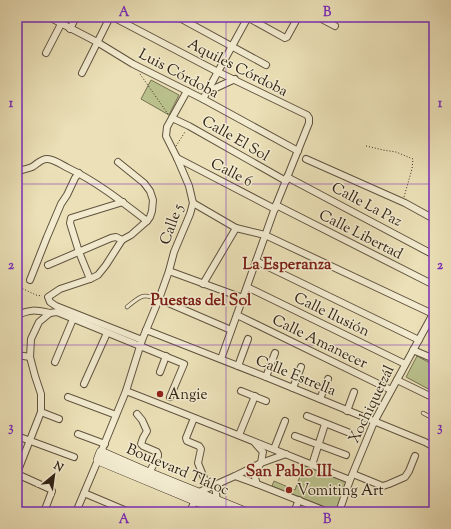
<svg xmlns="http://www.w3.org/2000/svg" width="451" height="529" font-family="'Sorts Mill Goudy',serif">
<rect width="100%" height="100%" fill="#ebe0b7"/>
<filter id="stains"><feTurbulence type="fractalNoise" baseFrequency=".005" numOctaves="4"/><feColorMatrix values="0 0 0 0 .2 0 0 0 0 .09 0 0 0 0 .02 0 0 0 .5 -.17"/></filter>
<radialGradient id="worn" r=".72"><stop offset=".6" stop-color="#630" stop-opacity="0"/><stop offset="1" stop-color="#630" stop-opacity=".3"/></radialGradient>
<!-- green -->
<g fill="#bac18c" stroke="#767252">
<polygon points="151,80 179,95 169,115 141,99"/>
<polygon points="417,356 430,363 430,362 434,364 434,392 406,377"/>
<polygon points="304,465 346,482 337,512 272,486 274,481 295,490"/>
</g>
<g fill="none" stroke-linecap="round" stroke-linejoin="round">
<!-- lane casing -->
<g stroke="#60533f" stroke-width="4.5">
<g id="lane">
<path d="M127,307C141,296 141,293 159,299"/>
<polyline points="423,413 434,419"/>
</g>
</g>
<!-- street casing -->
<g stroke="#60533f" stroke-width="8">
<g id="street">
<polyline points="49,17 97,42 133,64 203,99 298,151"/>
<polyline points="113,17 218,72 307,115 309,118 309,123 276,205 221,359"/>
<polyline points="178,17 266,65"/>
<polyline points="247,17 285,38 287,37 298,17"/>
<polyline points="318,17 335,26"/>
<polyline points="70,29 76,17"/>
<polyline points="46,53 61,24"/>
<polyline points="82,73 110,17"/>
<polyline points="207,92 235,79"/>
<polyline points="203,99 248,17"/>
<polyline points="172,118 189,126 286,181"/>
<polyline points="177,158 275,209"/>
<polyline points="306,159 405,203 434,219"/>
<polyline points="118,162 144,183 150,191 153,200 152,211 150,217 147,221 131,235 122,240 106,265 98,275 90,279 60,289 48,297 50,302 56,306 142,340"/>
<path d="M17,171C22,170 27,169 32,167C37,164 42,158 48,159C55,160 62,165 68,168C97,182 121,201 147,221"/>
<polyline points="287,177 434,255"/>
<polyline points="193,203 236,228 265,235 433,314"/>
<polyline points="276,205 434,285"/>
<polyline points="256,261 419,340"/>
<polyline points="48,265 111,238 116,237 122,240"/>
<polyline points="169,271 243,298"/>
<polyline points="90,279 79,252 70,223 71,218 123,202"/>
<polyline points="30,280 47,237 61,204 67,195 75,178 79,173"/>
<polyline points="203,284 236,228"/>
<polyline points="247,287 405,364"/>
<polyline points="159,299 231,330"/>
<path d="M17,315C31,309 35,310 50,313"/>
<polyline points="237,315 391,390"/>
<polyline points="146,330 266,377 425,442 434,447"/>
<polyline points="413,350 434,359"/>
<polyline points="17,355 30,357"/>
<polyline points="55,362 73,319"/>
<polyline points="238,366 248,339"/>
<polyline points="160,372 166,356"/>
<polyline points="266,377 275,353"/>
<polyline points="397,380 434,398"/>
<polyline points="84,384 107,333"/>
<polyline points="293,388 301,367"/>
<path d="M126,391C201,420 275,450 350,480"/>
<polyline points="241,391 266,401"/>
<polyline points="68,397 116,415"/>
<polyline points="320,399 328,379"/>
<polyline points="347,411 354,392"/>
<polyline points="41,412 59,419"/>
<polyline points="137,414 142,420 147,431 143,438 141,444 143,446 157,452 158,454 158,456 149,473"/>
<polyline points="307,416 350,433"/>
<polyline points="194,418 186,438 187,441 199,446 201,449 198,463 204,478"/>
<polyline points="78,434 105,444"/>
<polyline points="239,435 255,396"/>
<polyline points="17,436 74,457"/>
<polyline points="295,436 346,455"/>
<path d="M255,443L263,452C262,455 262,459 261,462C257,473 252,470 257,484"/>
<polyline points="274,449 285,421"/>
<polyline points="101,452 126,391 142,340 159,299 169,271 174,252 190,214 193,203 189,186 177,158 166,136 167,127 187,91"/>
<polyline points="312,465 325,424"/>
<polyline points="17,473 41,412 41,394 35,376 30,357 31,339 39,322 50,313 57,312 184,364 170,397"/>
<polyline points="17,474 50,489 52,491 44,512"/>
<polyline points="353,474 380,485 383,486 389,484 405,477 409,471 415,456"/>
<polyline points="235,476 257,484 328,512"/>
<polyline points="215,485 217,501"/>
<polyline points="84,493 129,512"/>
<polyline points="197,493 235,476 261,463 286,454"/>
<polyline points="76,512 98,460"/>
<polyline points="190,512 195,500"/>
<polyline points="294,512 299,500"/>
<polyline points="339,512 350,480 374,422 434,312"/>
</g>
</g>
<!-- secondary casing -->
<g stroke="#322417" stroke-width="10">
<polyline id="secondary" points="223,512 98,460 101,452 149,473 245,512"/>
</g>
<!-- path -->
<g stroke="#322417" stroke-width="1" stroke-dasharray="1 2" stroke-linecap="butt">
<polyline points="140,74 168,114"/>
<polyline points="176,146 185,132"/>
<polyline points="366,146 383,150 396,152 413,159 412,169 404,197"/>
<polyline points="17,286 36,295 42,296"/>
<polyline points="431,363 431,368 434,378"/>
</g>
<!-- lane -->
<use href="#lane" stroke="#f2ebd0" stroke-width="3"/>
<!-- street -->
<use href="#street" stroke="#f2ebd0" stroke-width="6"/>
<!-- secondary -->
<use href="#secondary" stroke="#f2ebd0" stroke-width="9"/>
</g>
<!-- grid -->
<path fill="none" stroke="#7b2cbf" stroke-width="1" stroke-opacity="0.55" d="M226,17V512M17,184H434M17,345H434"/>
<!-- markers -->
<g fill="#8f2418" stroke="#f2ebd0" stroke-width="1.5">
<circle cx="160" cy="394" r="4"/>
<circle cx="289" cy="490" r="4"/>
</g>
<g text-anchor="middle" stroke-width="3" stroke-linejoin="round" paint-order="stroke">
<!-- street labels -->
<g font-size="15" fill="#322417" stroke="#f2ebd0">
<text transform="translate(238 67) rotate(27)" y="5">Aquiles Córdoba</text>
<text transform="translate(179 73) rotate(28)" y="5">Luis Córdoba</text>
<text transform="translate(236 138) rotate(30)" y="5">Calle El Sol</text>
<text transform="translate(232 172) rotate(27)" y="5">Calle 6</text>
<text transform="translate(367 204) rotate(28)" y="5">Calle La Paz</text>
<text transform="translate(171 224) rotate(-70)" y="5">Calle 5</text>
<text transform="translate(361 234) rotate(27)" y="5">Calle Libertad</text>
<text transform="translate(332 314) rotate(26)" y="5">Calle Ilusión</text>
<text transform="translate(320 341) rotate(26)" y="5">Calle Amanecer</text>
<text transform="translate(296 375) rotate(22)" y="5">Calle Estrella</text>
<text transform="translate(371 404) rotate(-64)" y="5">Xochiquetzál</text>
<text transform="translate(178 469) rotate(23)" y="5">Boulevard Tláloc</text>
</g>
<!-- poi labels -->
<g font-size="15" fill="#322417" stroke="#f2ebd0" text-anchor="start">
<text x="168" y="399">Angie</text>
<text x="297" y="495">Vomiting Art</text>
</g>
<!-- neighbourhood labels -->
<g font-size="16" font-weight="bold" fill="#7a1f14" stroke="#f2ebd0">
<text x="287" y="269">La Esperanza</text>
<text x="201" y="305">Puestas del Sol</text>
<text x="289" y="476">San Pablo III</text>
</g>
</g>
<!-- margin -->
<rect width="451" height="529" fill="none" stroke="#ebe0b7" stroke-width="44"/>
<!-- north arrow -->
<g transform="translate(54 475) rotate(29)" stroke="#f2ebd0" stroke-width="3" paint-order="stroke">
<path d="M0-3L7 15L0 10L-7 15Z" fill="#322417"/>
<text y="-6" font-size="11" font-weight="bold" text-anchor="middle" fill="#322417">N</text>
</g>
<rect x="22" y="22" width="407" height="485" fill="none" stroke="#7b2cbf" stroke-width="1.5"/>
<g font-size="13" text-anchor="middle" font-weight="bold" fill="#7b2cbf">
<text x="124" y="16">A</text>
<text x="327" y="16">B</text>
<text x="11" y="107">1</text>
<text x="440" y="107">1</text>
<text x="11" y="269">2</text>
<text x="440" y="269">2</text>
<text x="11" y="431">3</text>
<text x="440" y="431">3</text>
<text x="124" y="523">A</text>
<text x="327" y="523">B</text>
</g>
<rect width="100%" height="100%" filter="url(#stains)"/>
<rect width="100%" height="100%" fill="url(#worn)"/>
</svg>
